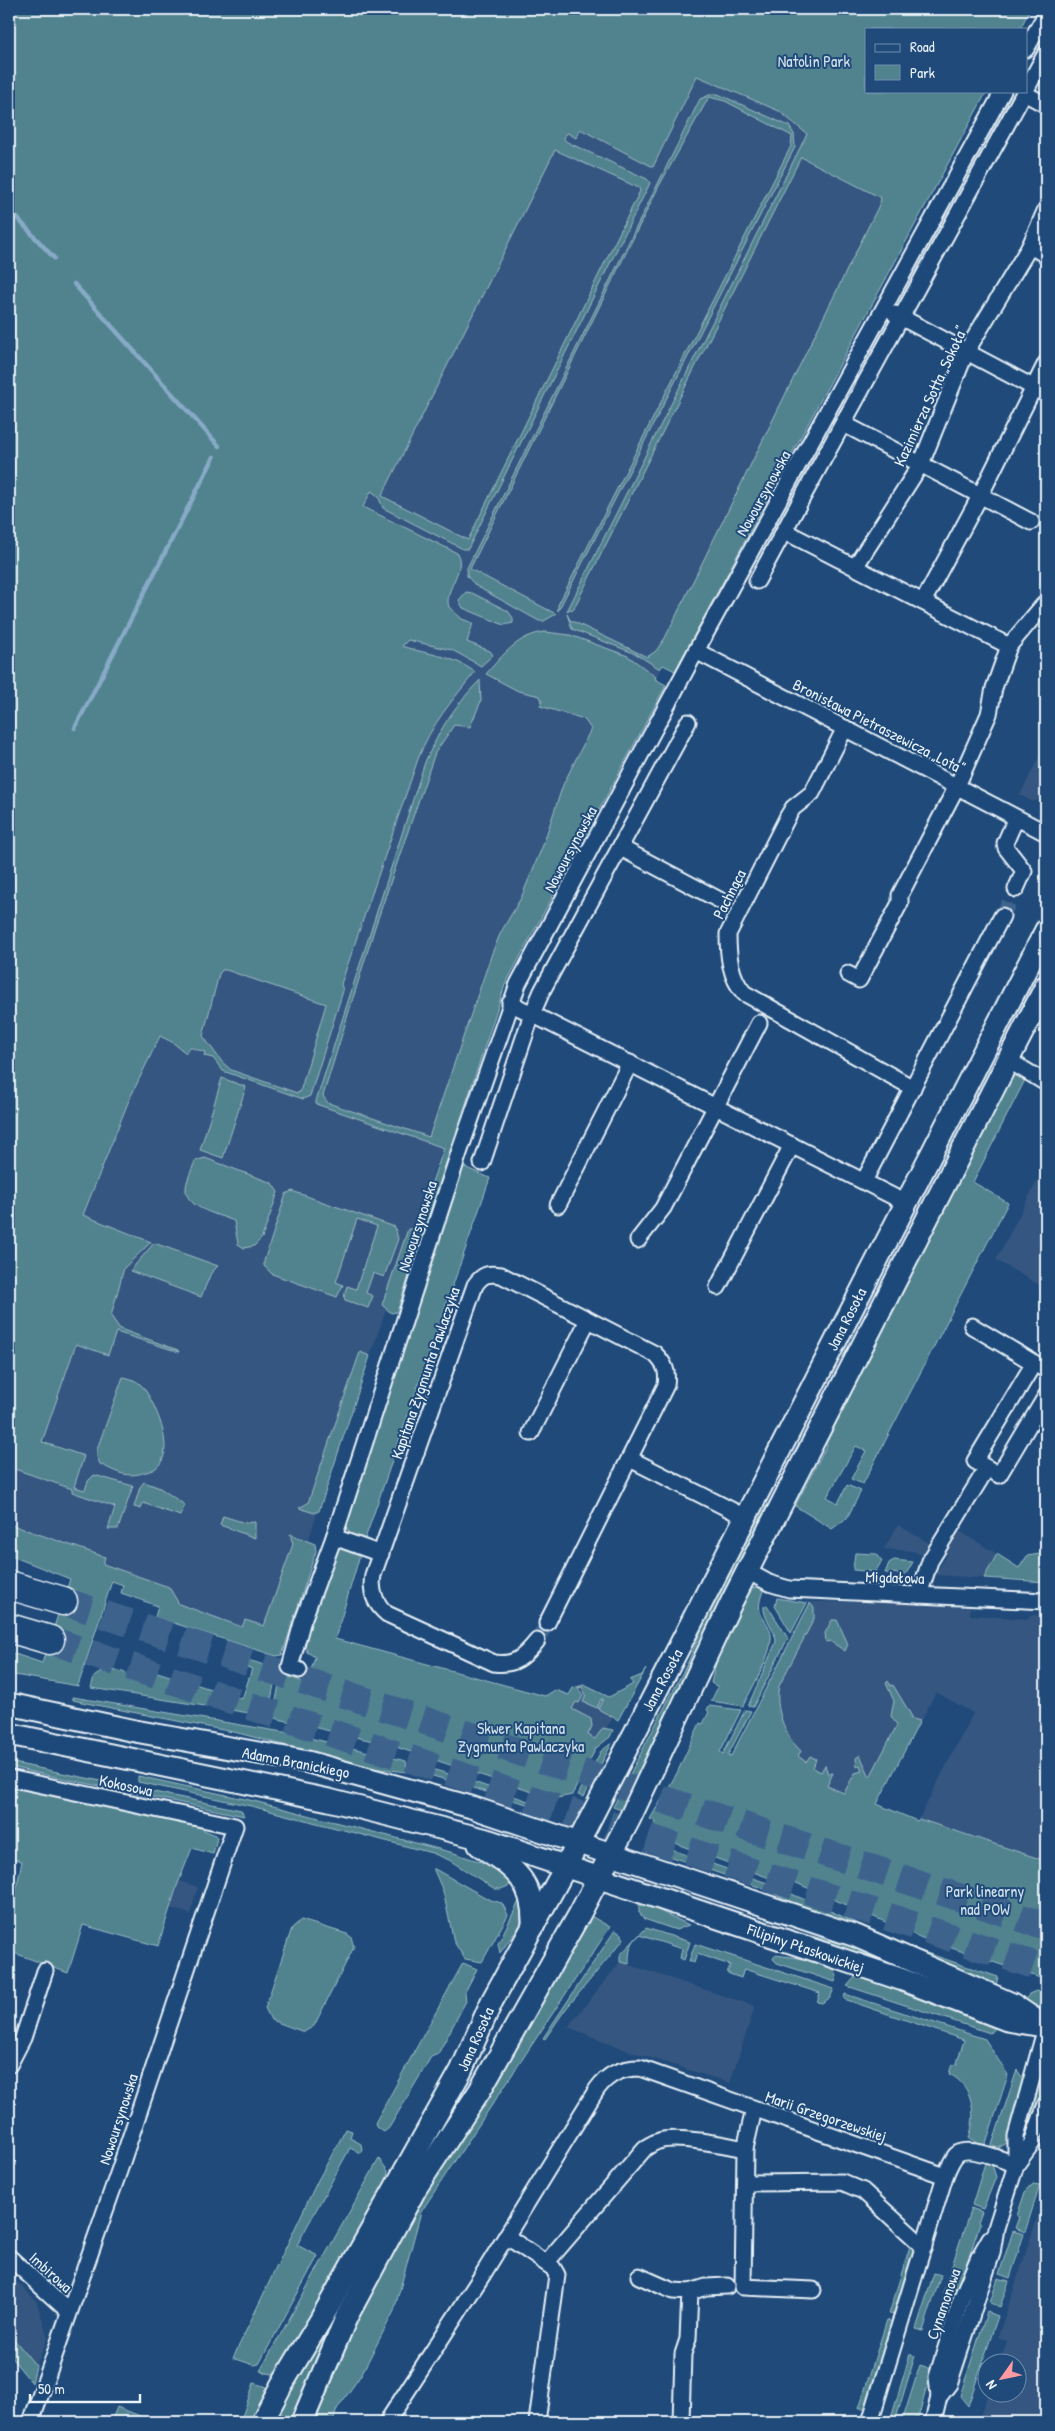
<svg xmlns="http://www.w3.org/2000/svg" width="1055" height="2431" font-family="'Patrick Hand',sans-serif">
<rect width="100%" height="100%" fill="#1f4a7a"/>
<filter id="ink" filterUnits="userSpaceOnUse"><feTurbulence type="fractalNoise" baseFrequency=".02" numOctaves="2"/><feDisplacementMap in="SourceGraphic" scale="10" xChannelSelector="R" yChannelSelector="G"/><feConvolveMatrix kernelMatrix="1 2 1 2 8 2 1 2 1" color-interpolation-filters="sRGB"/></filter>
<g filter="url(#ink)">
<!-- built -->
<g fill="#365780">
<polygon points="604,22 907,158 663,665 504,970 370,1356 308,1541 264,1626 245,1620 242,1627 179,1604 169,1587 102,1564 105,1557 9,1524 9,1388 83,1215 129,1100 170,1016 331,727 420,625 350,533"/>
<polygon points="1046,743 1046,800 1042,798 1033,802 1020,795"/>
<polygon points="1046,1164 1046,1289 996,1260"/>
<polygon points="898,1525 932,1545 925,1557 913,1551 884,1549"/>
<polygon points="956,1529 997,1554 984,1578 935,1575 948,1553 943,1552"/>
<polygon points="911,1601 965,1608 970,1606 970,1615 1029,1619 1030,1615 1046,1616 1046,1861 919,1819 973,1713 936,1692 877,1804 805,1781 772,1697 812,1605 811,1602"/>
<polygon points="584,1685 624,1705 617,1719 614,1717 597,1740 586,1736 565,1704 573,1688"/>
<polygon points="179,1881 198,1887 190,1914 170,1908"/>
<polygon points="620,1962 755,2006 730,2083 629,2051 568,2027"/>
<polygon points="1046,2191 1046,2422 978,2422 988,2394 1018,2394 1018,2364 999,2363 1007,2341 998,2337"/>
<polygon points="9,2275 36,2300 45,2328 48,2337 36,2366 9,2333"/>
</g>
<!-- green -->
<g fill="#51838f" stroke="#9cbac4" fill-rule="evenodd">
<path d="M9,9H1030L1020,29H866V91H987L675,671L663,665L660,669L636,654L572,629L567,614L570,620L647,657L656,651L665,638L880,203L881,198L801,157L573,610L570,609L567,611L807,134L779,111L697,76L653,167L580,129L576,138L568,133L565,135L564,139L567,142L647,179L650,183L468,549H463L383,508L378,496L371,491L363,507L457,553C467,571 443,589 449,607L462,619L473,623L467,642L490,651L493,655L481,666L452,650L408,640L402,646C430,656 448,653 475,672C452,701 431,724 418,759L341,984L343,991L310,1096L303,1099L223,1071L213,1058L204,1056L205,1052L189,1047L186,1053L172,1042L160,1036L129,1100L83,1215L151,1242L124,1268L111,1316L120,1329L178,1350L179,1352L116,1332L108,1355L76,1344L42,1442L84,1456L74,1487L85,1490L88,1481L94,1475L133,1486L118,1529H108L115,1507L72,1492V1489L9,1467ZM555,150L639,188L640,191L468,540L382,496ZM222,970H226L326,1004L300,1092L297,1093L231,1070L222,1062L203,1036L219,974Z"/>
<polygon points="712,94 718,94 789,126 794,134 795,147 558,611 558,605 791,146 792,136 725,101 709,97 659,186 470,569 556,614 544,621 539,621 476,586 467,576 467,568 700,99"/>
<polygon points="466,592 472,593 508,611 513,618 513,623 504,625 463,608 459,600"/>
<path d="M545,632L570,635L628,656L656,677L655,679L666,685L505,985L397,1312L391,1313L382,1305L408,1229H415L444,1148L316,1104V1101L425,762C442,726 452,709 480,680L481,701L470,727L454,725L435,753L375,927L323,1096L328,1103L429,1137L492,953L501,932L521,898L543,845L563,785L591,729L584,719L540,706L542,701L540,696L518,691L486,674C503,655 518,635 545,632Z"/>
<polygon points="1014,1076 1023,1077 1024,1082 973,1182 1008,1203 863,1484 851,1479 866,1451 856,1446 827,1497 838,1503 847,1485 861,1491 847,1518 832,1529 795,1506 827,1445 823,1442 1009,1080"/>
<polygon points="222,1078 246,1087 223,1158 200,1150"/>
<path d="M205,1158L272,1183L278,1192L262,1238L254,1246L244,1248L238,1244L234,1221C220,1215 188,1209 186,1191C185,1182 192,1170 195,1161Z"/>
<polygon points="462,1166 490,1178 365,1539 352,1536 346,1528 348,1519"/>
<polygon points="292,1191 395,1227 398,1239 384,1277 373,1273 366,1293 373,1296 368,1308 345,1300 344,1297 347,1286 356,1289 377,1226 357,1219 336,1282 343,1285 337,1297 272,1274 264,1266 264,1261 286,1194"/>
<polygon points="154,1243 218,1266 211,1273 201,1297 130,1271"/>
<polygon points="360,1352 370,1356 319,1511 314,1513 299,1508 308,1503"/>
<path d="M123,1377C130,1378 138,1381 143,1387C155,1403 175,1448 159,1465C156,1469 151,1471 146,1472C127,1479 116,1472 100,1464L97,1457V1449Z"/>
<polygon points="144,1482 160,1488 185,1505 180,1516 143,1503 141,1509 134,1507 140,1487"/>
<polygon points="762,1505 769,1508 624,1811 613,1807 689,1660 708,1613"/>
<polygon points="223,1516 245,1523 255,1522 255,1538 220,1525"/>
<polygon points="9,1524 105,1557 103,1564 169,1587 179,1604 242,1627 245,1620 264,1626 293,1544 290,1534 315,1544 316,1551 282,1655 276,1656 155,1617 158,1606 121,1593 123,1585 112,1581 78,1686 9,1674 9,1652 42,1663 70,1579 9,1555"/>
<polygon points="336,1546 360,1555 335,1639 545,1696 555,1690 569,1695 573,1688 584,1685 609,1697 633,1684 630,1680 642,1675 646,1669 618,1720 598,1709 603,1699 601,1699 597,1708 583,1702 586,1695 582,1687 578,1688 583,1696 579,1703 576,1702 572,1709 591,1719 592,1726 588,1735 595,1739 603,1728 613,1730 610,1737 596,1748 572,1795 553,1799 390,1745 274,1718 273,1716 281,1674 307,1683 315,1657 307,1652 304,1640"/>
<polygon points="855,1553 877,1554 882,1561 875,1572 853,1570"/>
<polygon points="1046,1553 1046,1582 984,1578 997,1554 1019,1568 1027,1556"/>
<polygon points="894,1560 913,1562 906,1574 885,1573 889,1563"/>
<path d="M756,1587L764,1589C750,1620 773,1618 771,1640C770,1657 751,1690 743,1706L711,1701L718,1687L711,1683L720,1647L749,1590Z"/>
<polygon points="777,1598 807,1603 791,1633 775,1606"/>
<path d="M810,1603L814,1608V1619L779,1686C774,1707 785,1737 801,1751L798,1756L806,1762L810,1756L816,1759L813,1768L821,1772L825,1765L828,1774L833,1773L827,1786L844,1793L855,1773L862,1771L860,1765L857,1767L856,1758L860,1755L870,1777L897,1725L891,1716L894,1701L886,1683L888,1681L891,1686L893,1685L911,1715L910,1718L920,1721L877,1804L917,1821L919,1819L1046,1861V1980L922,1938L794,1882L786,1884L682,1846L653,1832L656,1822L650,1819L677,1773L700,1723L703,1724L709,1712L707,1710L709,1706L741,1710L720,1752L723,1754L745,1710L751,1711L728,1755L731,1756Z"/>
<path d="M767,1605L788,1638L753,1707L748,1706L776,1642C776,1628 762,1618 764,1606Z"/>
<polygon points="832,1620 837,1620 848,1644 845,1651 830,1641 826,1642 825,1633"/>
<path d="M248,1660L277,1669L268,1716L91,1688L94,1677C110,1663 129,1675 147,1680L151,1670L242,1699L252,1669L246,1667Z"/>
<polygon points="73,1697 289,1733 406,1761 407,1772 371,1768 238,1733 91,1704 73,1700"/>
<polygon points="612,1743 584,1797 578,1795 601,1751"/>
<polygon points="9,1762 241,1810 244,1816 27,1771 9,1766"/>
<polygon points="411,1763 452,1775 450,1781 412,1770"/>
<polygon points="138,1776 254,1801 454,1853 493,1866 501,1871 513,1884 501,1889 495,1889 449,1860 432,1853 251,1806 138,1782"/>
<polygon points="465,1779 548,1808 543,1809 463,1785"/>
<polygon points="9,1786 204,1824 203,1830 216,1835 217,1838 213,1854 192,1848 177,1886 158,1946 83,1925 68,1973 9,1951 9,1903 13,1904 22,1861 9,1858"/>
<polygon points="660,1841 678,1852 767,1883 918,1950 998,1977 996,1985 1011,1992 810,1911 762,1888 657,1852"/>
<polygon points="433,1868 490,1900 502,1903 508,1915 482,1962 465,1959 454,1942 443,1891"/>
<polygon points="520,1899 521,1924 500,1953 498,1944"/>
<polygon points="639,1901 689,1925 676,1930 644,1919 639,1912"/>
<polygon points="589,1915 610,1927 421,2212 394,2311 361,2375 337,2409 333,2422 312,2422 339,2358 384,2264 414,2207"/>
<polygon points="301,1920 347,1934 351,1937 354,1947 314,2026 304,2032 271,2020 265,2008 292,1928"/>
<path d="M646,1928L690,1942L684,1960L680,1958L682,1949L639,1935C630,1944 629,1951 629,1964L620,1962V1955Z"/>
<polygon points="615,1930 621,1934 624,1939 565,2010 545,2039 543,2038"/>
<polygon points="804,1934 862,1949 1006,2008 803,1938"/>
<polygon points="695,1944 834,1989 830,1998 822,2003 817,2002 820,1993 744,1969 741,1978 727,1973 730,1965 697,1954 694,1963 689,1961"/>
<polygon points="775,1955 807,1959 833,1967 837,1976 835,1982 777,1963 773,1959"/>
<polygon points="463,1963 477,1969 465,1992 466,2001 438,2054 431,2057 389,2128 384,2132 376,2127 375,2123"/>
<polygon points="856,1976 861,1976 1000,2024 990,2033 847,1986"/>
<polygon points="1036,1991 1046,1994 1046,2012 1025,2003 1029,1994"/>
<path d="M845,1994L985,2039L1008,2075L985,2146L983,2147L969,2138C977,2114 973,2085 949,2074L952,2064L956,2066L964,2040L844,1999Z"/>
<polygon points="1017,2070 1025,2081 1007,2143 995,2150 991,2148"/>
<polygon points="1041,2071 1046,2073 1046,2085 1025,2141 1022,2142"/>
<polygon points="346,2129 352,2131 350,2138 361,2144 362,2149 360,2153 350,2148 297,2245 318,2256 259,2364 254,2365 233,2358 317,2182"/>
<polygon points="379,2159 388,2171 386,2184 278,2370 272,2374 260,2371"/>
<polygon points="985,2163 992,2165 996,2177 983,2209 972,2205"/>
<polygon points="1033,2184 1040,2185 1025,2232 1015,2228 1019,2217 1017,2216 1025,2192"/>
<polygon points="971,2208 982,2212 978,2223 980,2224 957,2292 949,2290 948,2294 943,2293"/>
<polygon points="1013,2231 1024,2234 1010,2278 999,2274"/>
<polygon points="910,2246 916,2250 897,2315 889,2314"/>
<polygon points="934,2273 941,2275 923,2331 916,2329"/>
<polygon points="998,2278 1009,2281 1000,2307 990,2303"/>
<polygon points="987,2312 998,2316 968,2406 960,2396"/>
<polygon points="335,2314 337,2316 290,2422 272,2422"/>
<polygon points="887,2320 896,2323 869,2408 859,2408"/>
<polygon points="9,2333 36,2366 32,2383 9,2355"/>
<polygon points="910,2354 915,2356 895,2422 890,2422"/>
<polygon points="920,2365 932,2369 918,2418 915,2418 914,2422 902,2422"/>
<polygon points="254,2383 266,2387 250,2422 240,2422"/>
<polygon points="117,2407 140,2416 138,2422 111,2422"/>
</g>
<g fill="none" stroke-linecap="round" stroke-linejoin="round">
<!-- stream -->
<g stroke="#87aac6" stroke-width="4.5">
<polyline points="9,209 54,258"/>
<polyline points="74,284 219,446"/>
<polyline points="75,728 214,457"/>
</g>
<!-- street-tunnel -->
<g stroke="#3d638d" stroke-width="15" stroke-dasharray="15 8" stroke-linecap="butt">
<polyline points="1002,916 1016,889"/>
<polyline points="537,1641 547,1623"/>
</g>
<!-- highway-tunnel -->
<g stroke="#3d638d" stroke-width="28" stroke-dasharray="28 14" stroke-linecap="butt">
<polyline points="63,1601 1046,1926"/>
<polyline points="50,1640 1046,1969"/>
</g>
<!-- street casing -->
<g stroke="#e8f1f8" stroke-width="19">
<g id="street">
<polyline points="1026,49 1046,14"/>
<polyline points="1026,90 1046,53"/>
<polyline points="1030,246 1046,255"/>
<polyline points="895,314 1046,394"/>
<polyline points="844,424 1031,522"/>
<polyline points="855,567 921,464 966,352 1030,246 1046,209"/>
<polyline points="757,581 784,531"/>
<polyline points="923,602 980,496 1046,363"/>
<polyline points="1009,646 784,531 1024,93 1046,105"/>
<polyline points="696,651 1046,833"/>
<path d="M845,728L812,793L793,808L788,816L728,934C728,955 730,977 744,993L913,1088"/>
<polyline points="1016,818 1005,843 1006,848 1024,871 1016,889"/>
<polyline points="621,848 723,902"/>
<polyline points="848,974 859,980 900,903 900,895 957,786 989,714 994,688 1009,646 1046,602"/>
<polyline points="510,1003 906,1203"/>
<polyline points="1008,1060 1046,1083"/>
<polyline points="482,1163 532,1014 542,991 688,722"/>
<polyline points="864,1181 1002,916"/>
<polyline points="558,1205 630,1063"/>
<polyline points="638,1240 663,1208 759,1023"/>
<polyline points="718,1287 792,1145"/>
<polyline points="972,1326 1034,1363"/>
<polyline points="1046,1370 1034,1363 975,1461 999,1475 1046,1396"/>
<polyline points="531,1433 588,1320"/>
<polyline points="630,1459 745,1517"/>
<polyline points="334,1537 381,1554"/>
<polyline points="747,1571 769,1583 789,1589 1046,1601"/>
<polyline points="919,1595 930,1561 987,1468"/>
<path d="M537,1641C524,1657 515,1666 494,1663L387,1614C375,1604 370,1591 373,1575L475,1285C483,1274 488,1273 501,1275L655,1354C665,1364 668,1371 666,1385L547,1623"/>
<polyline points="299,1670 290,1667 302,1623 334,1537 459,1153 518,984 696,651 1003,91"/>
<polyline points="9,1778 235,1826 119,2171 31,2422"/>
<polyline points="9,2065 23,2038 45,1971"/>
<polyline points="754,2109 745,2149 743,2287 813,2290"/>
<polyline points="1016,2165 1032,2143 1046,2104"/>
<polyline points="745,2183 842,2182 863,2191 924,2247"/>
<polyline points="506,2236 553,2268 557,2275 537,2422"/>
<polyline points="9,2257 69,2312"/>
<path d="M546,2263L645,2148C649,2146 654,2142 659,2141C676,2135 727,2145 745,2149"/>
<polyline points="639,2276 673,2291 690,2292"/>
<polyline points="939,2397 949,2384 992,2253 996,2228 1016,2165 1016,2136 1046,2027"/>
<path d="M387,2422L483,2274L597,2089C608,2074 621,2068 640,2068L945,2176"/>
<polyline points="681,2422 683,2354 688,2339 690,2292 706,2287 727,2286"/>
<path d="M870,2422L945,2176C948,2169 951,2161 956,2155C967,2144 1003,2160 1016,2165"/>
<polyline points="933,2422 939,2397 937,2377 961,2299 979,2257 990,2238"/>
</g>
</g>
<!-- secondary casing -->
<g stroke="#e8f1f8" stroke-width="25">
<g id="secondary">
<polyline points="9,1704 135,1731 308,1762 471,1807 856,1936 1012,2004 1046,2027"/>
<polyline points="9,1734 329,1800 487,1840 903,1980 1007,2020 1043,2026"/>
<path d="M479,1845C514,1868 535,1881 533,1927"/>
<polyline points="262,2422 282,2384 320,2321 461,2071 492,2001 566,1866 680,1645 1046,930"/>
<polyline points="302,2422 347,2316 416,2188 480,2090 579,1915 630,1818 732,1601 1046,986"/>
</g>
</g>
<!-- highway casing -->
<g stroke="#e8f1f8" stroke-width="31">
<g id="highway">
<polyline points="9,1585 63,1601"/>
<polyline points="9,1628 50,1640"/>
</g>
</g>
<!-- street -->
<use href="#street" stroke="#1f4a7a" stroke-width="15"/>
<!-- secondary -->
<use href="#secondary" stroke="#1f4a7a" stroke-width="21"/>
<!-- highway -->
<use href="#highway" stroke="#1f4a7a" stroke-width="28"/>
</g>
</g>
<g text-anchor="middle" stroke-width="4" stroke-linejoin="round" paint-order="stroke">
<!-- park labels -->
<g font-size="16" fill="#d1e0e8" stroke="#1f4a7a">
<text x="814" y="67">Natolin Park</text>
<text x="521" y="1734">Skwer Kapitana<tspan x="521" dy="18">Zygmunta Pawlaczyka</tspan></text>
<text x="985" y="1897">Park linearny<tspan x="985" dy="18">nad POW</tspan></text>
</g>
<!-- street labels -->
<g font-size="16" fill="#e8f1f8" stroke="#1f4a7a">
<text transform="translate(930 396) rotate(-65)" y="6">Kazimierza Sotta „Sokoła”</text>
<text transform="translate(763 493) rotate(-61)" y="6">Nowoursynowska</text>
<text transform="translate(879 726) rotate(27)" y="6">Bronisława Pietraszewicza „Lota”</text>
<text transform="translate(570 849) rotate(-62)" y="6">Nowoursynowska</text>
<text transform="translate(729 894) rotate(-63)" y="6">Pachnąca</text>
<text transform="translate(417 1226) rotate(-72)" y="6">Nowoursynowska</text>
<text transform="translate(846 1319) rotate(-63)" y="6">Jana Rosoła</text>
<text transform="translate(425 1373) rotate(-71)" y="6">Kapitana Zygmunta Pawlaczyka</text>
<text transform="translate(895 1577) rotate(2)" y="6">Migdałowa</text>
<text transform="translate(662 1680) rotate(-62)" y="6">Jana Rosoła</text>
<text transform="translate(296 1762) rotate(11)" y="6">Adama Branickiego</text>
<text transform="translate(126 1785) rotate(12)" y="6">Kokosowa</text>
<text transform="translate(806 1948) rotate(19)" y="6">Filipiny Płaskowickiej</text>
<text transform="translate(475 2039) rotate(-66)" y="6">Jana Rosoła</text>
<text transform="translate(826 2116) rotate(19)" y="6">Marii Grzegorzewskiej</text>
<text transform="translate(118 2119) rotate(-72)" y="6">Nowoursynowska</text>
<text transform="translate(51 2272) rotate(42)" y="6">Imbirowa</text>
<text transform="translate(943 2304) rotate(-71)" y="6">Cynamonowa</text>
</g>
</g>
<!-- margin -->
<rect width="1055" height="2431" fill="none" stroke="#1f4a7a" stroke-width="30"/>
<rect x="15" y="15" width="1025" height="2401" fill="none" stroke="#e8f1f8" stroke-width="2" filter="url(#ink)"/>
<!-- legend -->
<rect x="865" y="28" width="162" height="65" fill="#1f4a7a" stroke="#6f8dac"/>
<rect x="875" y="44" width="25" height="8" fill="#1f4a7a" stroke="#6f8dac"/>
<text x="910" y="52" font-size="15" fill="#e8f1f8">Road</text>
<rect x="875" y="65" width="25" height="15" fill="#51838f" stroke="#6f8dac"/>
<text x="910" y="78" font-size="15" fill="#e8f1f8">Park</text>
<!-- north arrow -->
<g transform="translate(1002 2378) rotate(237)"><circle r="24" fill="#1f4a7a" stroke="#6f8dac"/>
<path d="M0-4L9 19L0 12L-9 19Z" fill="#ff9aa2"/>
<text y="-8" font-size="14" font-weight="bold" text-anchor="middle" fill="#e8f1f8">N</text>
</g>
<!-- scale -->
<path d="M30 2394v8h110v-8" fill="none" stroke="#e8f1f8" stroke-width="2.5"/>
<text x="38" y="2394" font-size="15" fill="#e8f1f8" stroke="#1f4a7a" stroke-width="4" paint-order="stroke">50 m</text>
</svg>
